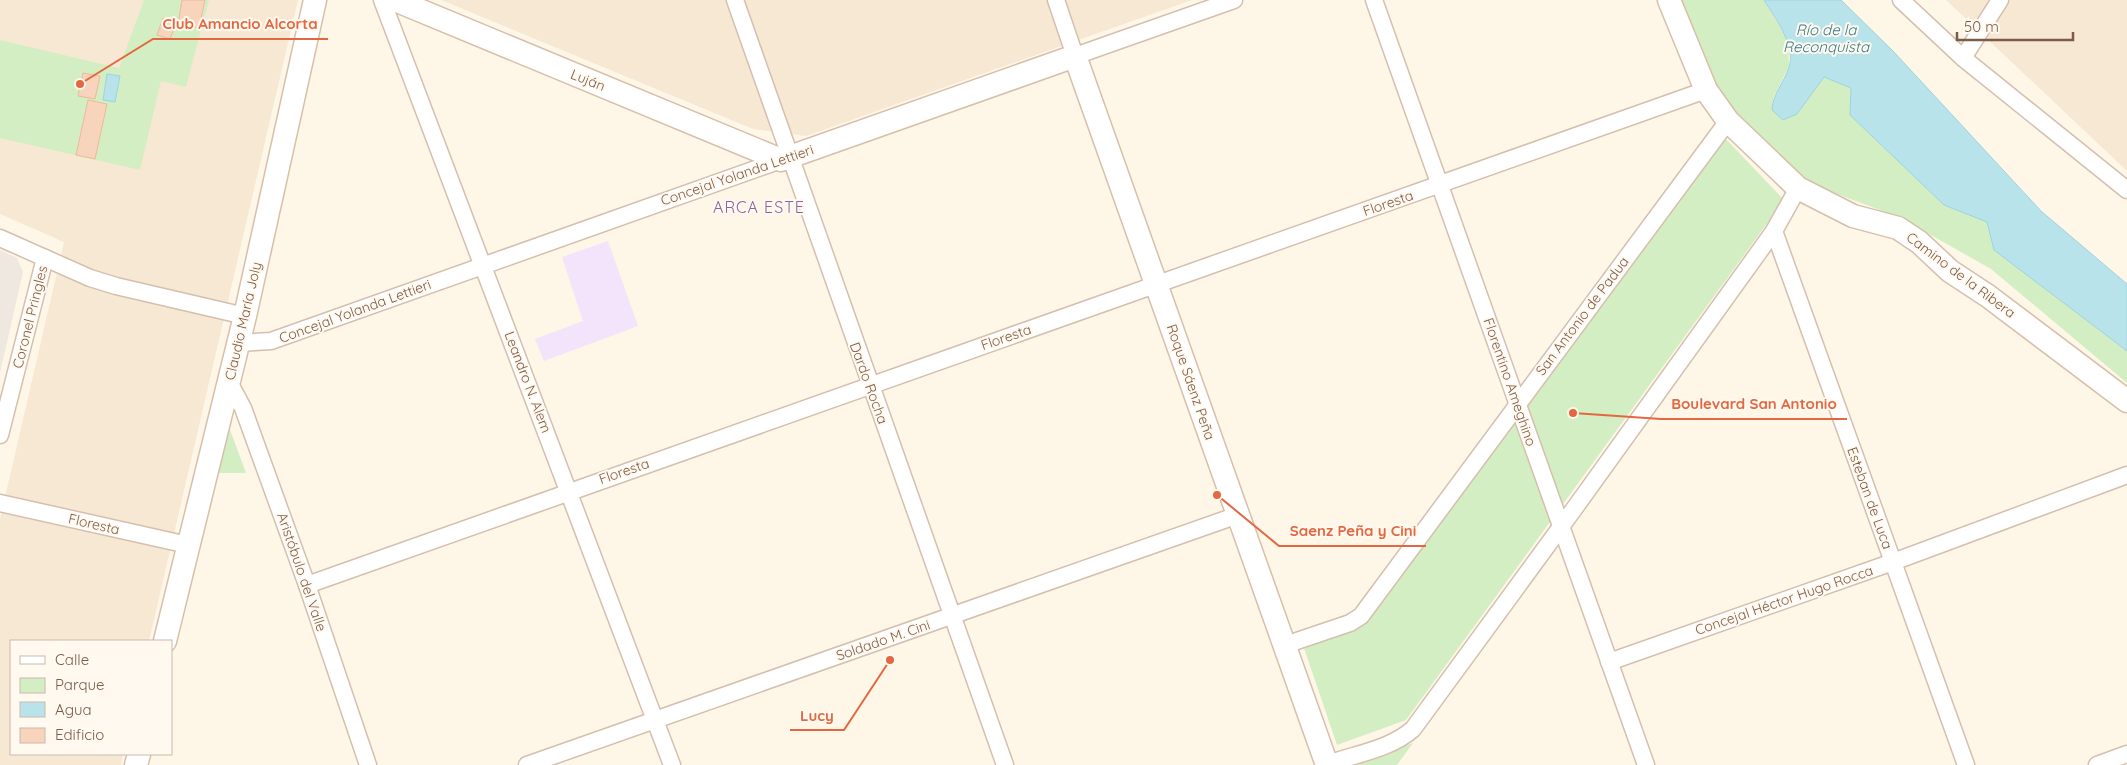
<svg xmlns="http://www.w3.org/2000/svg" width="2127" height="765" font-family="Quicksand,sans-serif">
<rect width="100%" height="100%" fill="#fef6e7"/>
<!-- residential -->
<g fill="#f7e8d4">
<polygon points="0,0 298,0 149,641 11,641 11,754 123,754 121,765 0,765 0,519 64,242 0,214"/>
<polygon points="441,0 1192,0 806,136 753,129"/>
<polygon points="1946,0 2127,0 2127,171"/>
</g>
<!-- industrial -->
<polygon fill="#efe8e1" points="0,250 17,258 23,272 0,373"/>
<!-- education -->
<polygon fill="#f3e3fb" points="608,241 638,326 544,361 535,339 583,321 562,257"/>
<!-- green -->
<g fill="#d4eec3">
<polygon points="144,0 209,0 186,87 161,81 140,170 0,138 0,40 119,68"/>
<polygon points="1675,0 1764,0 1788,40 1789,66 1773,99 1797,114 1824,77 1851,88 1850,115 1944,205 1987,222 1995,250 2127,351 2127,383 1991,269 1901,218 1816,186 1769,151 1724,106"/>
<polygon points="1723,136 1784,200 1406,720 1337,745 1304,648 1359,626"/>
<polygon points="229,427 246,473 216,473"/>
<polygon points="1413,743 1397,765 1347,765"/>
</g>
<!-- water -->
<g fill="#b8e3eb" stroke="#9dd3de">
<path d="M1764,0H1841L1893,51L2041,211L2127,284V351L1994,250L1987,222L1944,205L1850,115L1851,88L1824,77L1797,114L1783,120L1772,110C1773,93 1784,83 1789,67C1796,45 1775,18 1764,0Z"/>
<polygon points="107,74 120,76 115,102 103,100"/>
</g>
<!-- building -->
<g fill="#f7d4bb" stroke="#ecba9a">
<polygon points="182,0 205,0 199,28 178,24"/>
<polygon points="163,18 176,24 170,39 157,35"/>
<polygon points="83,73 100,76 95,99 78,96"/>
<polygon points="88,100 107,104 95,159 76,155"/>
</g>
<g fill="none" stroke-linecap="round" stroke-linejoin="round">
<!-- street casing -->
<g stroke="#d5bfae" stroke-width="19">
<g id="street">
<polyline points="382,0 672,765"/>
<polyline points="735,0 1005,765"/>
<polyline points="1056,0 1075,56 1234,0"/>
<polyline points="1374,0 1646,765"/>
<polyline points="1901,0 1963,58 2127,190"/>
<polyline points="1963,58 2000,0"/>
<polyline points="1774,231 1966,765"/>
<polyline points="0,238 90,278 116,286 245,316"/>
<polyline points="238,343 271,341 781,160"/>
<polyline points="229,382 243,408 307,585 368,765"/>
<polyline points="0,435 45,258"/>
<polyline points="0,503 188,545"/>
<polyline points="307,585 1706,90"/>
<polyline points="1285,645 1350,623 1361,616 1728,121"/>
<polyline points="1609,662 1893,562 2127,475"/>
<polyline points="527,765 1238,515"/>
<path d="M1325,765C1354,754 1389,750 1413,729L1574,509L1774,231L1798,188"/>
<polyline points="2097,765 2127,754"/>
</g>
</g>
<!-- secondary casing -->
<g stroke="#d8bfaa" stroke-width="25">
<g id="secondary">
<polyline points="395,0 781,160 1075,56 1327,765"/>
<polyline points="1669,0 1706,90 1728,121 1798,188 1853,216 1898,228 1919,242 1950,271 1988,296 2127,401"/>
<polyline points="165,641 245,316 315,0"/>
<polyline points="136,765 139,754"/>
</g>
</g>
<!-- street -->
<use href="#street" stroke="#fff" stroke-width="16"/>
<!-- secondary -->
<use href="#secondary" stroke="#fff" stroke-width="22"/>
</g>
<g text-anchor="middle" stroke-width="4" stroke-linejoin="round" paint-order="stroke">
<!-- street labels -->
<g font-size="14" fill="#7c5b48" stroke="#fff9ef">
<text transform="translate(588 80) rotate(22)" y="5">Luján</text>
<text transform="translate(737 175) rotate(-19)" y="5">Concejal Yolanda Lettieri</text>
<text transform="translate(1388 203) rotate(-19)" y="5">Floresta</text>
<text transform="translate(1961 275) rotate(37)" y="5">Camino de la Ribera</text>
<text transform="translate(355 311) rotate(-20)" y="5">Concejal Yolanda Lettieri</text>
<text transform="translate(1582 316) rotate(-53)" y="5">San Antonio de Padua</text>
<text transform="translate(30 317) rotate(-76)" y="5">Coronel Pringles</text>
<text transform="translate(243 321) rotate(-77)" y="5">Claudio María Joly</text>
<text transform="translate(1006 337) rotate(-19)" y="5">Floresta</text>
<text transform="translate(528 382) rotate(69)" y="5">Leandro N. Alem</text>
<text transform="translate(1191 382) rotate(71)" y="5">Roque Sáenz Peña</text>
<text transform="translate(1510 382) rotate(71)" y="5">Florentino Ameghino</text>
<text transform="translate(869 383) rotate(70)" y="5">Dardo Rocha</text>
<text transform="translate(624 471) rotate(-19)" y="5">Floresta</text>
<text transform="translate(1870 498) rotate(70)" y="5">Esteban de Luca</text>
<text transform="translate(94 524) rotate(13)" y="5">Floresta</text>
<text transform="translate(302 572) rotate(71)" y="5">Aristóbulo del Valle</text>
<text transform="translate(1784 600) rotate(-19)" y="5">Concejal Héctor Hugo Rocca</text>
<text transform="translate(883 640) rotate(-19)" y="5">Soldado M. Cini</text>
</g>
<!-- water labels -->
<g font-size="15" font-style="italic" fill="#3b7c8a" stroke="#fff9ef">
<text x="1826" y="35">Río de la<tspan x="1826" dy="17">Reconquista</tspan></text>
</g>
<!-- quarter labels -->
<g font-size="16" letter-spacing="1" fill="#8c639f" stroke="#fff9ef">
<text x="759" y="213">ARCA ESTE</text>
</g>
</g>
<!-- callouts -->
<path fill="none" stroke="#e36841" stroke-width="2" d="M80 84L153 39H328M1573 413L1661 419H1847M1217 495L1279 546H1426M890 660L844 730H790"/>
<g fill="#e36841" stroke="#fff9ef" stroke-width="2">
<circle cx="80" cy="84" r="5"/>
<circle cx="1573" cy="413" r="5"/>
<circle cx="1217" cy="495" r="5"/>
<circle cx="890" cy="660" r="5"/>
</g>
<g font-size="15" text-anchor="middle" font-weight="bold" fill="#e36841" stroke="#fff9ef" stroke-width="4" stroke-linejoin="round" paint-order="stroke">
<text x="240" y="29">Club Amancio Alcorta</text>
<text x="1754" y="409">Boulevard San Antonio</text>
<text x="1353" y="536">Saenz Peña y Cini</text>
<text x="817" y="721">Lucy</text>
</g>
<!-- legend -->
<rect x="10" y="640" width="162" height="115" fill="#fff9ef" stroke="#cbbaac"/>
<rect x="20" y="656" width="25" height="8" fill="#ffffff" stroke="#cbbaac"/>
<text x="55" y="665" font-size="15" fill="#7c5b48">Calle</text>
<rect x="20" y="678" width="25" height="15" fill="#d4eec3" stroke="#cbbaac"/>
<text x="55" y="690" font-size="15" fill="#7c5b48">Parque</text>
<rect x="20" y="702" width="25" height="15" fill="#b8e3eb" stroke="#cbbaac"/>
<text x="55" y="715" font-size="15" fill="#7c5b48">Agua</text>
<rect x="20" y="728" width="25" height="15" fill="#f7d4bb" stroke="#cbbaac"/>
<text x="55" y="740" font-size="15" fill="#7c5b48">Edificio</text>
<!-- scale -->
<path d="M1957 32v8h116v-8" fill="none" stroke="#7c5b48" stroke-width="2.5"/>
<text x="1964" y="32" font-size="15" fill="#7c5b48" stroke="#fff9ef" stroke-width="4" paint-order="stroke">50 m</text>
</svg>
